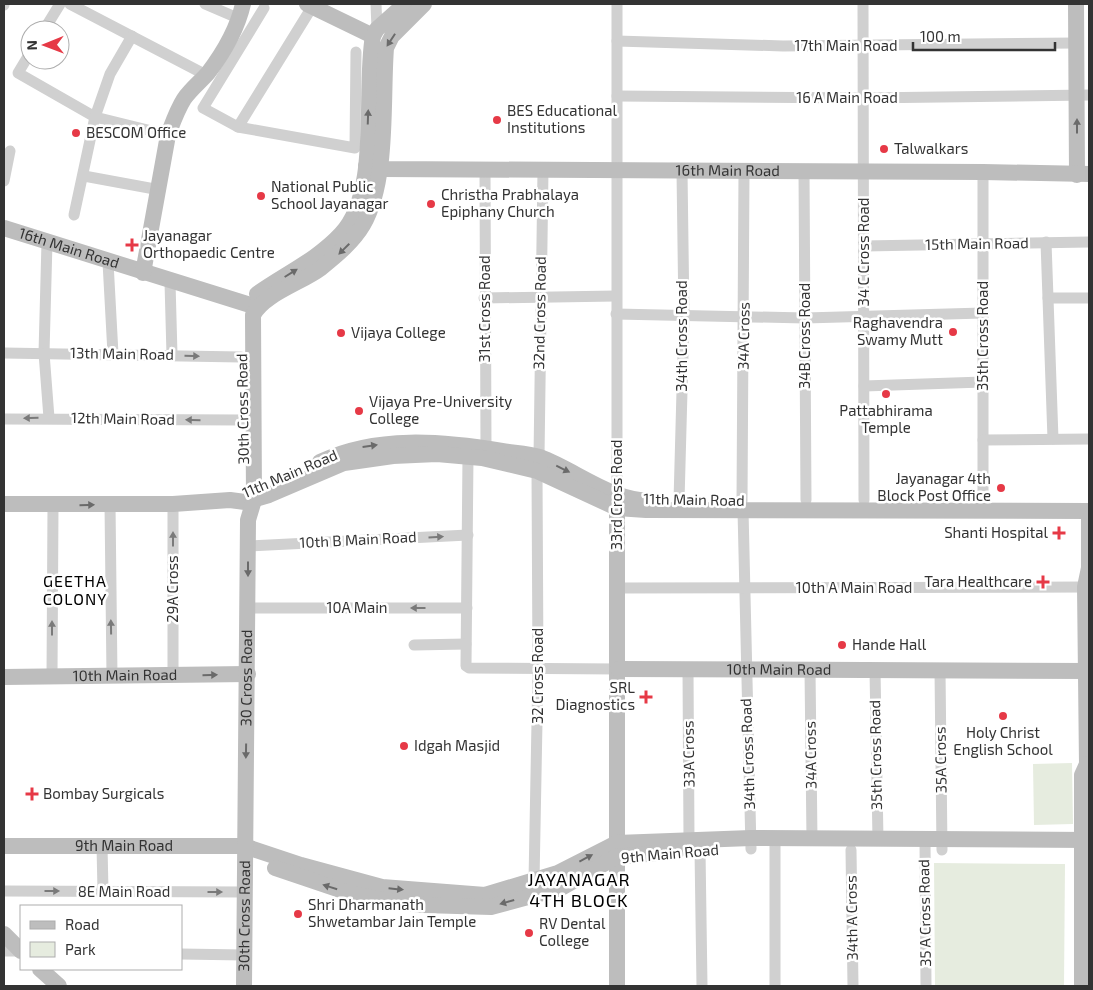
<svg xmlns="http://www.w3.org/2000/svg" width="1093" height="990" font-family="'Exo 2',sans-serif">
<rect width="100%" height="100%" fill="#fff"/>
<!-- green -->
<g fill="#e6ecdf">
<polygon points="1072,763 1073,824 1034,825 1033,764"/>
<polygon points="934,863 1065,864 1064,986 935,986"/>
</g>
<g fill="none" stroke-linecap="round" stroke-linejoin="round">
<!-- street -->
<g stroke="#d0d0d0" stroke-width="11">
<polyline points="70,4 206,75"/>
<polyline points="205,4 240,19"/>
<polyline points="376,4 377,29"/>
<polyline points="863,4 864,500"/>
<polyline points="4,5 4,4"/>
<polyline points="264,8 203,108 238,127 355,148 356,52"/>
<polyline points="44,30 60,4"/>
<polyline points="617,41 783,46 1076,43"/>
<polyline points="30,53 18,73 95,117 168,135"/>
<polyline points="617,96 864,98 1089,95"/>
<polyline points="238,127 312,7"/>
<polyline points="485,170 486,448"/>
<polyline points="804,171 806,500"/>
<polyline points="983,172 983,500"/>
<polyline points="84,176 160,190"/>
<polyline points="4,181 10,151"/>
<polyline points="74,215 95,117 110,74 132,36"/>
<polyline points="47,242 44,353 49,418"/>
<polyline points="1046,242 1053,439"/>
<polyline points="864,246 1089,242"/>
<polyline points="108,262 113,354"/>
<polyline points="170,282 172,355"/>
<polyline points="484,298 616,296"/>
<polyline points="1048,298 1089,298"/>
<polyline points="616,314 805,318 983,313"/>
<polyline points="4,353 241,357"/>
<polyline points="864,386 983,382"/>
<polyline points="4,419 242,420"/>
<polyline points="983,440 1089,439"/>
<polyline points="468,456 466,666 469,668 618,669"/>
<polyline points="539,457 543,170"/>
<polyline points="617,494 617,4"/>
<polyline points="679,501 684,317 682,171"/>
<polyline points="742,501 744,171"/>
<polyline points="110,504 112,676"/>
<polyline points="743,510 751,849"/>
<polyline points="248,546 468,535"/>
<polyline points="618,588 1089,587"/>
<polyline points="248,608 467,608"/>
<polyline points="414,645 466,644"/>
<polyline points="688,669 689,839"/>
<polyline points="810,670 812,840"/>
<polyline points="875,670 878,840"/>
<polyline points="940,670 942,850"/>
<polyline points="173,675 173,504"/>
<polyline points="52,676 53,506"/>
<polyline points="925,840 926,986"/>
<polyline points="102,846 103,891"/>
<polyline points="700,850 702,986"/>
<polyline points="851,850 853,986"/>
<polyline points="534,881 538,669 537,471"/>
<polyline points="4,891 244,892"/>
<polyline points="4,951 21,951"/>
<polyline points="181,954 244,955"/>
<polyline points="775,986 775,840"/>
</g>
<!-- secondary -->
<g stroke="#bdbdbd" stroke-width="16">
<polyline points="307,4 373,36"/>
<polyline points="1076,4 1077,175"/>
<path id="s1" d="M366,166L384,169L983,172L1089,174"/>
<path id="s2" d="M4,228L247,304"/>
<path d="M143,273L168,135C173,122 177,110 184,99C191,89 200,82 208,73C224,52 237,30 243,4"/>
<path d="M257,294C285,274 317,260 341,234C381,192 363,92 373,36L377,29L405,4"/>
<path d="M320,462C376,435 443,441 502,451C514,453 528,453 540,457C577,471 611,501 652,501"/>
<polyline points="617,497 617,986"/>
<polyline points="4,504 173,504 230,500 245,502 269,495 344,463 393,456 437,454 482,458 537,471 617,508 646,510 1089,511"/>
<polyline points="1089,519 1089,568 1085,587 1087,764 1089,770"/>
<path id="s3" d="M618,669L1089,671"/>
<path id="s4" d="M4,677L248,674"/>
<path id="s5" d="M4,846H244L301,865L382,887L485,895L558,873L617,843L751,838L1089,840"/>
<polyline points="275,868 349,893 383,900 423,905 491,907 561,888 616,857 677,851"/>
<polyline points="4,934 21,951"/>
<polyline points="40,969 59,986"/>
<path id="s6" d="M244,986L248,520L254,500L253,315C264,294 301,283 321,268C337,255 353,242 363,225C389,180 382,99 386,48L392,36L424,4"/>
<polyline points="1082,986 1082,775 1087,764"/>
</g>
</g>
<!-- one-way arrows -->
<defs><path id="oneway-solid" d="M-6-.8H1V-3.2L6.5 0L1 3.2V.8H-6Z" transform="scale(1.25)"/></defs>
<g fill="#6a6a6a">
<use href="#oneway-solid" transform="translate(391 40) rotate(123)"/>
<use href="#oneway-solid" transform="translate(368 117) rotate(-88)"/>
<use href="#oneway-solid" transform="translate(1077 126) rotate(-90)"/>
<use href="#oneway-solid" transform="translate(344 249) rotate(135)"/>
<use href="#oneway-solid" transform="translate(291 273) rotate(-32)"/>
<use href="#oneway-solid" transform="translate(370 446) rotate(-8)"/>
<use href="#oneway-solid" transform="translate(563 469) rotate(26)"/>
<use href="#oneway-solid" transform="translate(87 505) rotate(-1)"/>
<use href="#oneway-solid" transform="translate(248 569) rotate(90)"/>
<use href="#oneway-solid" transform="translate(210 675) rotate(-1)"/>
<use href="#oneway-solid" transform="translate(246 751) rotate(91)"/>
<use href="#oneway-solid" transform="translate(586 858) rotate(-28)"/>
<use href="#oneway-solid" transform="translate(330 887) rotate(-163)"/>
<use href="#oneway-solid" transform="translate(396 889) rotate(6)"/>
<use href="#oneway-solid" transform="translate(507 902) rotate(164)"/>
</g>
<g fill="#7a7a7a">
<use href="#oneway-solid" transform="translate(192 356) rotate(2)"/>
<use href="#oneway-solid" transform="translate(31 418) rotate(179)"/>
<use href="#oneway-solid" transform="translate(193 420) rotate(-179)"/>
<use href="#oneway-solid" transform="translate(436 537) rotate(-3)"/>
<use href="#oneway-solid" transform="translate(173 539) rotate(-90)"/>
<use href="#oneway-solid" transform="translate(418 608) rotate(-180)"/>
<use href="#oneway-solid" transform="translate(111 627) rotate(-91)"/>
<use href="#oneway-solid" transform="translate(52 628) rotate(-90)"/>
<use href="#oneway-solid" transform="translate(52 891)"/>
<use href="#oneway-solid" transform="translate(215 892)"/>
</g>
<!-- markers -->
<g fill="#e63946" stroke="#fff" stroke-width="2">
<circle cx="497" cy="120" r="5"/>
<circle cx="76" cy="133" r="5"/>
<circle cx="884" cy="149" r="5"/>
<circle cx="261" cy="196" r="5"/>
<circle cx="431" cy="204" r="5"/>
<path d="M129.5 237.5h5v5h5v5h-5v5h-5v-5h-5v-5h5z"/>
<circle cx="953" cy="332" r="5"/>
<circle cx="341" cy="333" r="5"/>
<circle cx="886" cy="394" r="5"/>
<circle cx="359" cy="411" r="5"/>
<circle cx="1001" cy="488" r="5"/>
<path d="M1056.5 525.5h5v5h5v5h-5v5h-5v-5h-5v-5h5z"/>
<path d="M1040.5 574.5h5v5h5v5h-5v5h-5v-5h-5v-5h5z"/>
<circle cx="842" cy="645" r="5"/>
<path d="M643.5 689.5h5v5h5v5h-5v5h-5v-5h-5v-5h5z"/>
<circle cx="1003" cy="716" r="5"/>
<circle cx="404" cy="746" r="5"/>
<path d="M29.5 786.5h5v5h5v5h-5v5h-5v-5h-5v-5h5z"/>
<circle cx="298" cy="914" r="5"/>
<circle cx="529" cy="933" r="5"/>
</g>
<g text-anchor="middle" stroke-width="5" stroke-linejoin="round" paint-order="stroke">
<!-- street labels -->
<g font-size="15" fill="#333" stroke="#fff">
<text x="846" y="51">17th Main Road</text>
<text x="847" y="103">16 A Main Road</text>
<text dy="5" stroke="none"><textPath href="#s1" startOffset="362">16th Main Road</textPath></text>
<text transform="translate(977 244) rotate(-1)" y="5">15th Main Road</text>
<text dy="5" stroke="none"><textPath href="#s2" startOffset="68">16th Main Road</textPath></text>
<text transform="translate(864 252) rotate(-90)" y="5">34 C Cross Road</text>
<text transform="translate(485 309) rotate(-90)" y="5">31st Cross Road</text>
<text transform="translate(540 313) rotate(-89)" y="5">32nd Cross Road</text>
<text transform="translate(682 336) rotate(-90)" y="5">34th Cross Road</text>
<text transform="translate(744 336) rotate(-89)" y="5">34A Cross</text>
<text transform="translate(805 336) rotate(-90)" y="5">34B Cross Road</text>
<text transform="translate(983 336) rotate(-90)" y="5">35th Cross Road</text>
<text transform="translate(122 354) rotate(1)" y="5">13th Main Road</text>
<text transform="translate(243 409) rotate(-91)" y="5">30th Cross Road</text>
<text transform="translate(123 419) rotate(1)" y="5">12th Main Road</text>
<text transform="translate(290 474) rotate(-23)" y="5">11th Main Road</text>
<text transform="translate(617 495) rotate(-90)" y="5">33rd Cross Road</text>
<text transform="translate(694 500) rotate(1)" y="5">11th Main Road</text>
<text transform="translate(358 540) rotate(-3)" y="5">10th B Main Road</text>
<text x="854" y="593">10th A Main Road</text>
<text transform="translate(173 589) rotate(-90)" y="5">29A Cross</text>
<text x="357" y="613">10A Main</text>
<text dy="5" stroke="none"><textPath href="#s3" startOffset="161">10th Main Road</textPath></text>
<text dy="5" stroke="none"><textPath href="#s4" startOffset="121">10th Main Road</textPath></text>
<text transform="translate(538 676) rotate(-90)" y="5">32 Cross Road</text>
<text dy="5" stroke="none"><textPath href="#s6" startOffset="308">30 Cross Road</textPath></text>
<text transform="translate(689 754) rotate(-91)" y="5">33A Cross</text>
<text transform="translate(748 754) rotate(-92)" y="5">34th Cross Road</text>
<text transform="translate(811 755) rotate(-91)" y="5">34A Cross</text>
<text transform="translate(876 755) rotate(-91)" y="5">35th Cross Road</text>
<text transform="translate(941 760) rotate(-91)" y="5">35A Cross</text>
<text dy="5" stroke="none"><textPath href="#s5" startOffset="120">9th Main Road</textPath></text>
<text transform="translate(670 854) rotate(-5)" y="5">9th Main Road</text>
<text x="124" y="897">8E Main Road</text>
<text transform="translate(925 913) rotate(-91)" y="5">35 A Cross Road</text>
<text dy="5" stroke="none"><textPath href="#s6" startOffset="70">30th Cross Road</textPath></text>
<text transform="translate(852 918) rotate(-91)" y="5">34th A Cross</text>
</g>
<!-- poi labels -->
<g font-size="15" fill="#333" stroke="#fff" text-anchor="start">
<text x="507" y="116">BES Educational<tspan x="507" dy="17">Institutions</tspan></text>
<text x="86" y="138">BESCOM Office</text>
<text x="894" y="154">Talwalkars</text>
<text x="271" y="192">National Public<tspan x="271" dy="17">School Jayanagar</tspan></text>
<text x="441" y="200">Christha Prabhalaya<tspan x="441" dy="17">Epiphany Church</tspan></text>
<text x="143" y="241">Jayanagar<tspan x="143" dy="17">Orthopaedic Centre</tspan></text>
<text x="943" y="328" text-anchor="end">Raghavendra<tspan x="943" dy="17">Swamy Mutt</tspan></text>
<text x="351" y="338">Vijaya College</text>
<text x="369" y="407">Vijaya Pre-University<tspan x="369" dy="17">College</tspan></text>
<text x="886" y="416" text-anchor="middle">Pattabhirama<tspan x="886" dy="17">Temple</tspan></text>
<text x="991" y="484" text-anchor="end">Jayanagar 4th<tspan x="991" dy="17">Block Post Office</tspan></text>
<text x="1048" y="538" text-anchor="end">Shanti Hospital</text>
<text x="1032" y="587" text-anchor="end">Tara Healthcare</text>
<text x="852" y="650">Hande Hall</text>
<text x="635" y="693" text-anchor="end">SRL<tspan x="635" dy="17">Diagnostics</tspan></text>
<text x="1003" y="738" text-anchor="middle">Holy Christ<tspan x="1003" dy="17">English School</tspan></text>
<text x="414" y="751">Idgah Masjid</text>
<text x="43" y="799">Bombay Surgicals</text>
<text x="308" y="910">Shri Dharmanath<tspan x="308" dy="17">Shwetambar Jain Temple</tspan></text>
<text x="539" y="929">RV Dental<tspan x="539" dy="17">College</tspan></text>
</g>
<!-- neighbourhood labels -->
<g font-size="16" letter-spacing="1" fill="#000" stroke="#fff">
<text x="75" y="587">GEETHA<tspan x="75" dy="18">COLONY</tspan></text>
</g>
<!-- quarter labels -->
<g font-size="18" letter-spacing="1" fill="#000" stroke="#fff">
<text x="579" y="886">JAYANAGAR<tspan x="579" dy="21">4TH BLOCK</tspan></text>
</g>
</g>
<!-- border -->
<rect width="1093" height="990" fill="none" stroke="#333333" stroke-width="10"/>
<!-- legend -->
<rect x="20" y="905" width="162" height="65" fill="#ffffff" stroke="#adadad"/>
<rect x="30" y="921" width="25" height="8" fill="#bdbdbd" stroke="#adadad"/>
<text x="65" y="930" font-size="15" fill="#333333">Road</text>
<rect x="30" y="942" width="25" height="15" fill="#e6ecdf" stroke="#adadad"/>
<text x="65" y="955" font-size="15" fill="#333333">Park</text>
<!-- north arrow -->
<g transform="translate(45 45) rotate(269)"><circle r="24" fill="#ffffff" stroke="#adadad"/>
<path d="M0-4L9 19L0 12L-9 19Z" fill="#e63946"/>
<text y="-8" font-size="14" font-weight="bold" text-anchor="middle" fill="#333333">N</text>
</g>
<!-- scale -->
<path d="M913 42v8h142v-8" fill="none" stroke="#333333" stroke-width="2.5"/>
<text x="920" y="42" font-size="15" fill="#333333" stroke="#ffffff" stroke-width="4" paint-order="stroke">100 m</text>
</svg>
